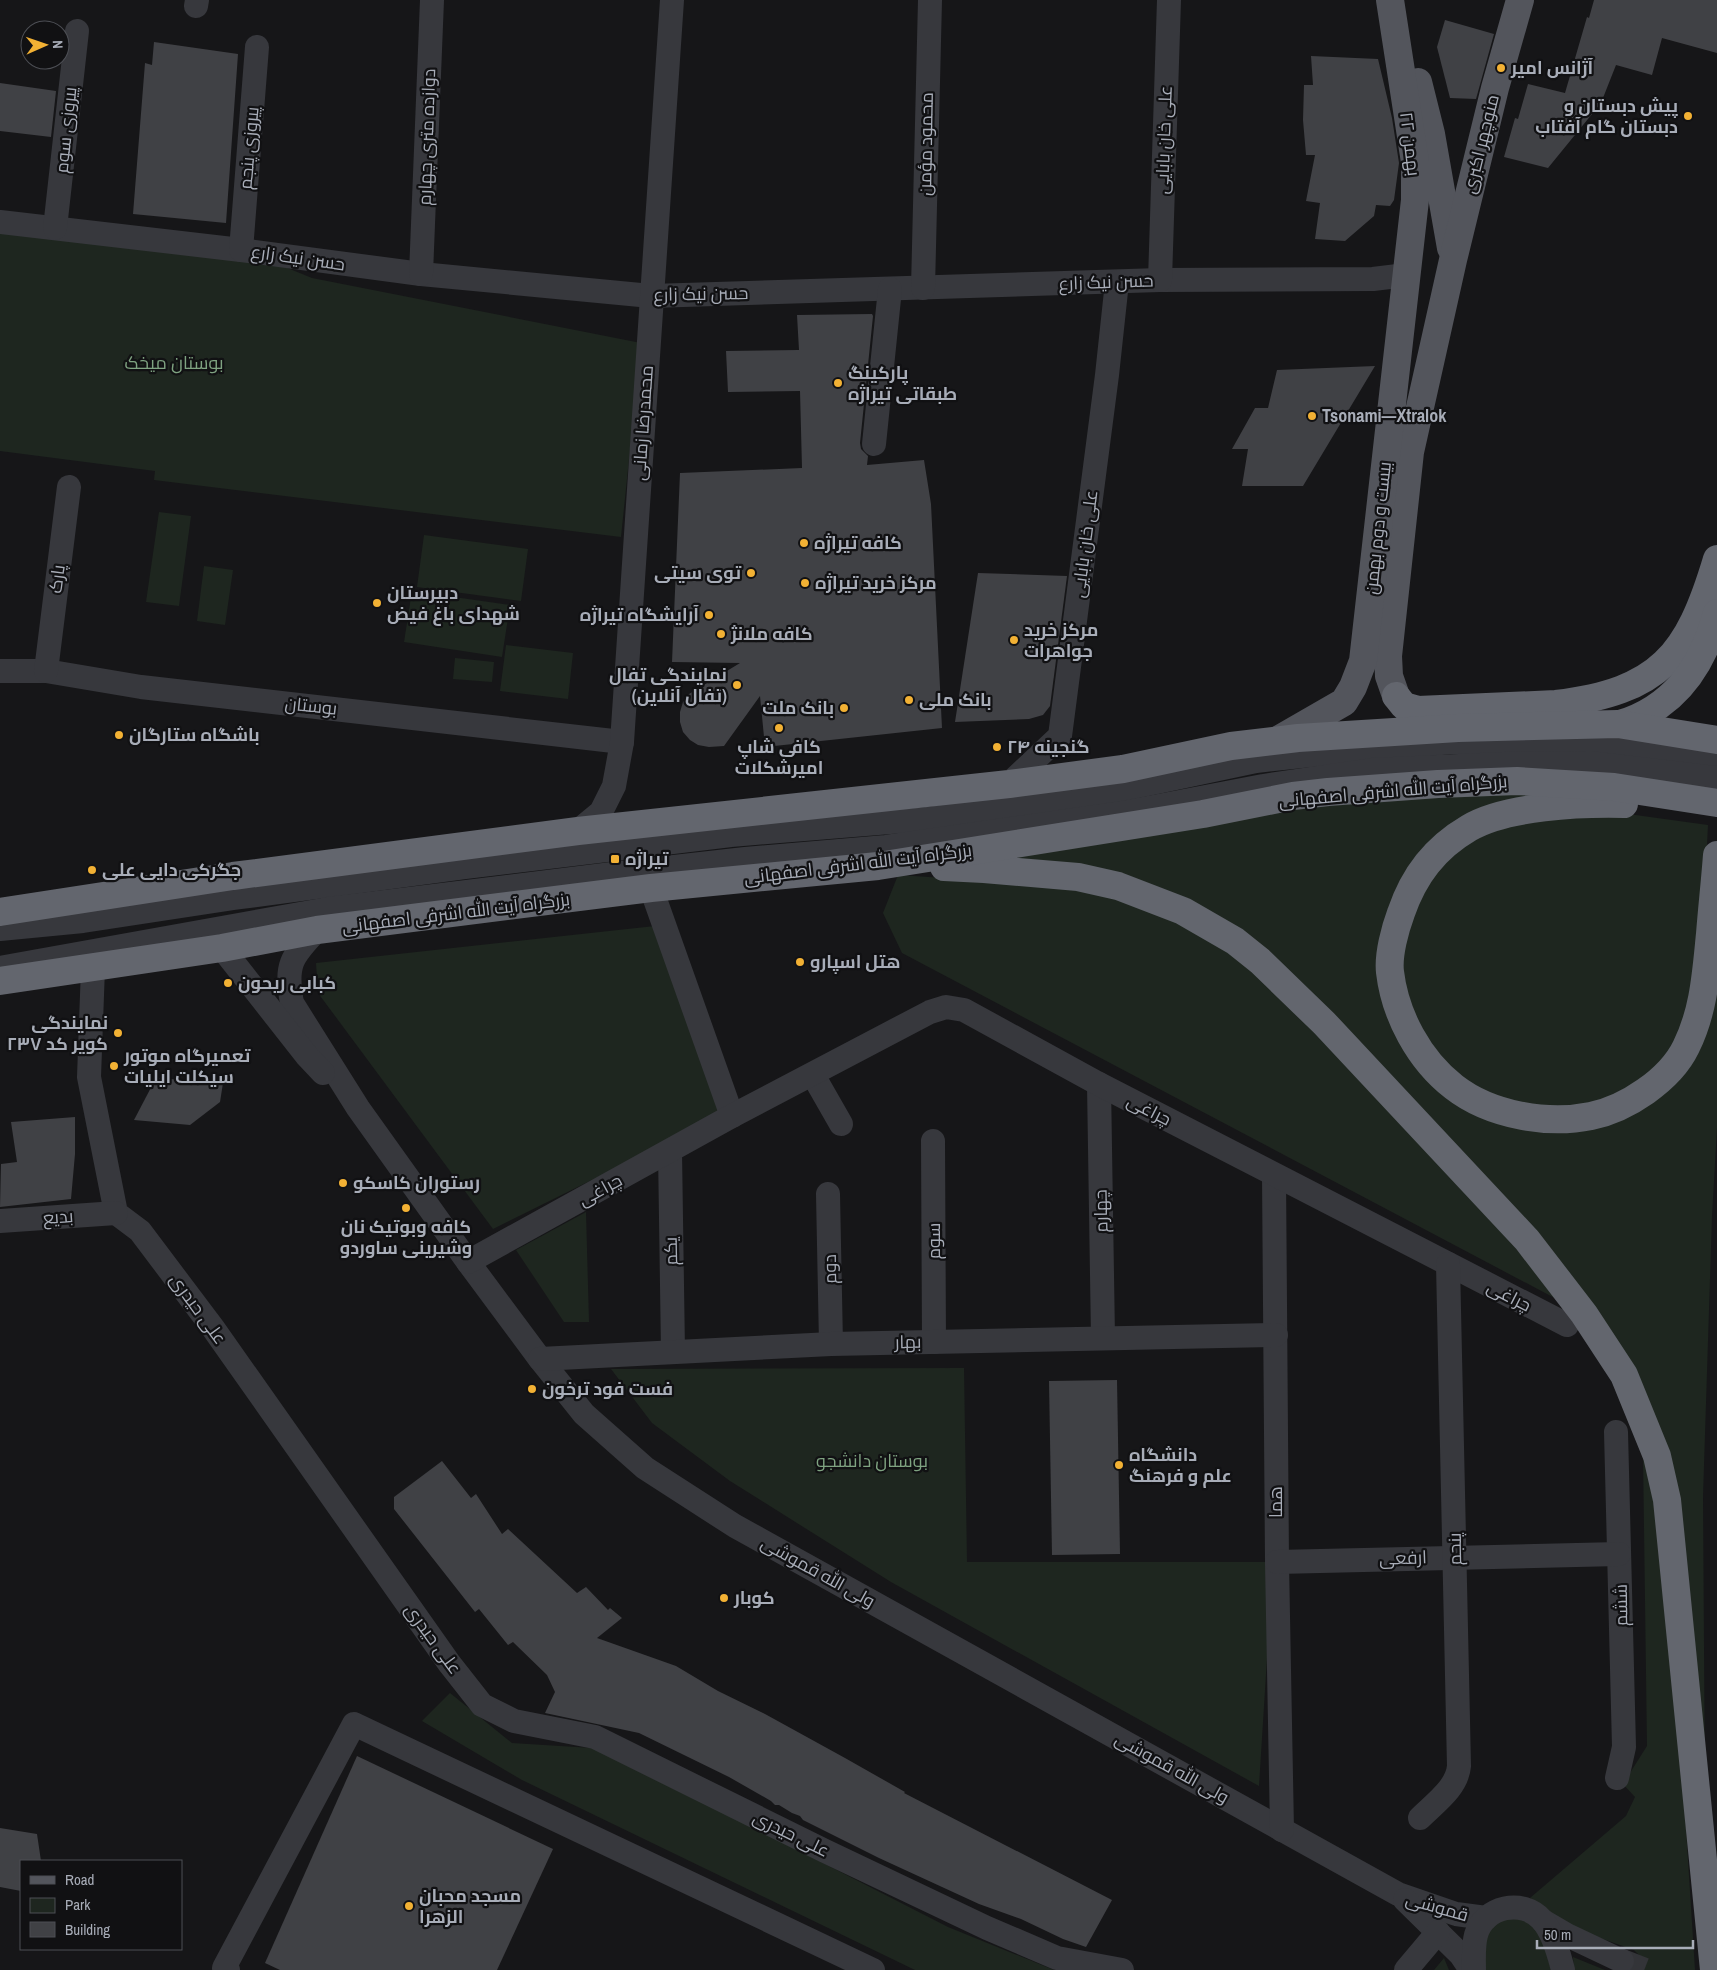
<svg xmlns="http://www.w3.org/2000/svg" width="1717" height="1970" font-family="'Archivo Narrow',Cairo,sans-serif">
<rect width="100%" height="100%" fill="#161618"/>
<!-- green -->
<g fill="#1e261f">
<polygon points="0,233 280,265 312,278 641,343 621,537 154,480 155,471 0,451"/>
<polygon points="159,512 191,516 179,606 146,602"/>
<polygon points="424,535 528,549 521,601 417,587"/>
<polygon points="204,566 233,570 225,625 197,621"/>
<polygon points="412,591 510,605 502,657 404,642"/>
<polygon points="506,645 573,653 568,699 500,691"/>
<polygon points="455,658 494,662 492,682 453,679"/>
<polygon points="1526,791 1624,795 1449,827 1425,845 1404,875 1379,975 1471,1110 1639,1110 1717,958 1717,1128 1712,1216 1703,1497 1705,1795 1684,1569 1626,1355 1599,1312 1569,1278 1214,913 985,861 1263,813 1415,795"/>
<polygon points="1621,813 1708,825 1704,905 1688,1017 1668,1056 1638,1083 1606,1099 1572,1108 1534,1108 1494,1097 1464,1081 1439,1056 1420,1030 1403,990 1401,956 1409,919 1441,860 1480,835 1524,820"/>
<polygon points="898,875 1097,888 1222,942 1378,1092 1564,1303 902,953 883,913"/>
<polygon points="655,926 721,1116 493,1229 318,993 316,963"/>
<polygon points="586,1212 589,1322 564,1322 516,1250"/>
<polygon points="964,1368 967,1562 1273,1562 1259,1786 891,1582 730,1481 652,1423 611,1369"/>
<polygon points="1643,1455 1653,1494 1684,1797 1695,1970 1640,1970 1644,1960 1634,1950 1569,1927 1530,1898 1626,1816 1635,1797 1623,1784 1647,1746"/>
<polygon points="450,1693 512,1743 592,1748 702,1801 948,1927 1054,1970 915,1970 522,1780 422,1721"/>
<path d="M1504,1919C1509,1919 1515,1918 1520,1919C1543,1923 1546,1951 1551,1970H1484L1481,1956L1490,1926Z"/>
<polygon points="1573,1957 1605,1970 1574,1970"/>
<polygon points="1444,1958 1449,1970 1434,1970"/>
</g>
<!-- building -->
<g fill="#404145">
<polygon points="1594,0 1717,0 1717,53 1662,38 1652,75 1616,65 1601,103 1548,168 1504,157 1515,118 1518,119 1528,84 1565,93 1587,17 1589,18"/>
<polygon points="1445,20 1494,34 1476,99 1450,98 1437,47"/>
<polygon points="154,42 238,54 226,223 133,214 145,63 152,65"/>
<polygon points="1311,56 1378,59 1392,118 1399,163 1394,200 1390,206 1376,205 1374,216 1345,241 1315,239 1320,203 1306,201 1315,155 1306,155 1303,120 1304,85 1313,85"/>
<polygon points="0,83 56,91 51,137 0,131"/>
<polygon points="872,314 873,316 860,443 861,449 868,456 867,465 924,460 931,504 942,728 765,747 760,696 724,746 709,747 698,745 690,740 683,732 680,722 680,712 683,702 689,694 740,663 672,662 680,473 802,468 800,391 728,392 726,351 799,350 797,315"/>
<polygon points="1375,366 1303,486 1242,486 1248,449 1232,449 1255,408 1268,408 1277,370"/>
<polygon points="978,573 1067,576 1050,706 1043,715 1029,719 955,722"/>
<polygon points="156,1078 223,1083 220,1102 190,1125 134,1120"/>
<polygon points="75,1117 75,1154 71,1199 0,1207 1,1164 17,1162 11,1122"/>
<polygon points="1117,1380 1120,1554 1052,1555 1049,1381"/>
<polygon points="442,1461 471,1498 476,1494 502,1534 508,1529 577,1593 586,1587 608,1610 610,1608 622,1618 597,1638 676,1666 718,1691 765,1714 845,1758 905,1792 904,1793 1112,1900 1086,1947 1063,1939 1021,1919 979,1904 879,1858 803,1820 800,1816 792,1813 779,1805 775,1805 771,1801 729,1777 639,1733 545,1713 555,1692 547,1675 513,1642 508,1645 479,1609 475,1612 394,1509 394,1497"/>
<polygon points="357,1756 553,1849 497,1970 280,1970 265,1963"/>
<polygon points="0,1828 37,1834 41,1861 21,1861 21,1891 0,1887"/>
</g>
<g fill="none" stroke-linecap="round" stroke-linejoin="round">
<!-- minor-tunnel -->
<polyline stroke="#333438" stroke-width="24" stroke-dasharray="24 12" stroke-linecap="butt" points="1622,1961 1645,1970"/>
<!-- minor -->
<g stroke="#37383d" stroke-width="24">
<polyline points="196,6 197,0"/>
<polyline points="0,222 241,250 421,274 651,296 1160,280 1373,279 1406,275"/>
<polyline points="55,228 77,31"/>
<polyline points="241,250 257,47"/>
<polyline points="421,274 432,0"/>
<polyline points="1160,280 1169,0"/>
<polyline points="923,288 930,0"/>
<polyline points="874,444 890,289"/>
<polyline points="0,671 46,671 141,687 622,742"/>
<polyline points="46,671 69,487"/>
<polyline points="1009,784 1060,736 1107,375 1117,282"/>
<polyline points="578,831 601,812 614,786 622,742 672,0"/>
<polyline points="651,888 732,1116"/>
<polyline points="0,929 83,921 234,898 465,867 731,835 927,819 1124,789 1256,761 1368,749 1453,742 1615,743 1717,755"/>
<path d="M317,930C291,957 285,965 292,1003L358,1108L468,1262L540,1359L584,1414L645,1468L735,1526L1398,1894L1456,1914L1486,1918"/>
<polyline points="222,948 307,1056 323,1073"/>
<polyline points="0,968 328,909 612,874 745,859 886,847 1122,813 1263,786 1372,770 1502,764 1589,763 1717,778"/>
<polyline points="93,968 89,1077 116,1213 140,1231 213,1328 449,1663 482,1705 514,1721 595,1737 825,1851 987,1928 1057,1958 1122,1970"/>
<polyline points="813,1075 841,1124"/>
<polyline points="1099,1084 1103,1338"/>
<polyline points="933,1141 934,1342"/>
<polyline points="670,1151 673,1352"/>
<polyline points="1274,1175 1277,1562 1282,1830"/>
<polyline points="828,1194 831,1344"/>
<polyline points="0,1221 116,1213"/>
<polyline points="468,1262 732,1116 930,1012 946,1007 964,1010 1099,1084 1567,1325"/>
<polyline points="540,1359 831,1344 1276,1335"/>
<polyline points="1616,1432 1624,1747 1617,1778"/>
<polyline points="1277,1562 1619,1554"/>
<path d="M1420,1818C1435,1803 1457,1788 1459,1766L1448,1264"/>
<polyline points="1405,1900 1461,1955 1471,1970"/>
<polyline points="1543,1921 1567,1935 1622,1961"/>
<polyline points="228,1970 224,1968 354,1724 873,1970"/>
<polyline points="1406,1970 1438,1932"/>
<path d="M1474,1970C1474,1959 1473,1946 1476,1935C1484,1906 1523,1898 1542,1920C1553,1932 1559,1954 1563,1970"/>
</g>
<!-- major -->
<g stroke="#53555c" stroke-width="28">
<polyline points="1418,82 1431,134 1451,248"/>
<polyline points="1396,696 1389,676 1388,656 1410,452 1453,260 1495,88 1520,0"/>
<polyline points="1278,740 1344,702 1353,687 1363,661 1415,200 1415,162 1390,0"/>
</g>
<!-- highway -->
<g stroke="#63666e" stroke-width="28">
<path d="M1396,696L1404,706L1418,710L1556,704C1660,691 1688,656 1717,559"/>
<path d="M1620,724C1674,708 1703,666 1717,613"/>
<path d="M1624,804C1581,803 1506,806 1469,828C1435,848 1414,875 1401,913C1395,929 1388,955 1390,972C1395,1015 1419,1060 1454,1087C1490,1115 1547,1125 1591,1116C1626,1109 1670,1080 1686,1047C1704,1011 1706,973 1710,934C1712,908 1715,882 1717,855"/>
<polyline points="944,867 984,869 1078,877 1118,886 1183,911 1235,941 1260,961 1324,1023 1527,1240 1584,1314 1624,1375 1657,1456 1667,1500 1714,1970"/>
<polyline points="0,912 233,876 578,831 1009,784 1123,769 1231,746 1298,738 1458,728 1618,724 1717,740"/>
<polyline points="0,981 222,948 317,930 651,888 878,866 1203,814 1293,796 1328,792 1438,784 1517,781 1614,787 1717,803"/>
</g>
</g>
<!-- markers -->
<g fill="#f2b134" stroke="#111113" stroke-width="2">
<circle cx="1501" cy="68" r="5"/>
<circle cx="1688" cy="116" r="5"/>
<circle cx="838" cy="383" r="5"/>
<circle cx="1312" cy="416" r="5"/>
<circle cx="804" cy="543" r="5"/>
<circle cx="751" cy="573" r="5"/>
<circle cx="805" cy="583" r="5"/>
<circle cx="377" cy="603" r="5"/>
<circle cx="709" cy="615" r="5"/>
<circle cx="721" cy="634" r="5"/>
<circle cx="1014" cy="640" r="5"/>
<circle cx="737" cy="685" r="5"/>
<circle cx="909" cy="700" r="5"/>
<circle cx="844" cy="708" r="5"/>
<circle cx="779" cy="728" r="5"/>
<circle cx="119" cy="735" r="5"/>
<circle cx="997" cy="747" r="5"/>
<rect x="610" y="854" width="10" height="10" rx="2.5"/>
<circle cx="92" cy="870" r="5"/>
<circle cx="800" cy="962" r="5"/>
<circle cx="228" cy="983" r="5"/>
<circle cx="118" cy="1033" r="5"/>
<circle cx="114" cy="1066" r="5"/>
<circle cx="343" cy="1183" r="5"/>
<circle cx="406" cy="1208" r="5"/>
<circle cx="532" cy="1389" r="5"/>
<circle cx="1119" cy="1465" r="5"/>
<circle cx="724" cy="1598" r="5"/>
<circle cx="409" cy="1906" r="5"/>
</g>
<g text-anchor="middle" stroke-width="4.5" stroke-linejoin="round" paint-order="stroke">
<!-- poi labels -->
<g font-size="18" font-weight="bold" fill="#a8adb8" stroke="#111113" text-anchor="start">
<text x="1511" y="74">آژانس امیر</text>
<text x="1678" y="112" text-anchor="end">پیش دبستان و<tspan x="1678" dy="21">دبستان گام آفتاب</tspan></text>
<text x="848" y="379">پارکینگ<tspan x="848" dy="21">طبقاتی تیراژه</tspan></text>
<text x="1322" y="422">Tsonami—Xtralok</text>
<text x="814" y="549">کافه تیراژه</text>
<text x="741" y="579" text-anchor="end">توی سیتی</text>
<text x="815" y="589">مرکز خرید تیراژه</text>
<text x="387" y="599">دبیرستان<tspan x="387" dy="21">شهدای باغ فیض</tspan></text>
<text x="699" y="621" text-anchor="end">آرایشگاه تیراژه</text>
<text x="1024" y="636">مرکز خرید<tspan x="1024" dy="21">جواهرات</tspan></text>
<text x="731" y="640">کافه ملانژ</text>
<text x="727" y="681" text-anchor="end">نمایندگی تفال<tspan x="727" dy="21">(تفال آنلاین)</tspan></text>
<text x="919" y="706">بانک ملی</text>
<text x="834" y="714" text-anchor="end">بانک ملت</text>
<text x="129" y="741">باشگاه ستارگان</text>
<text x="779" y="753" text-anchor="middle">کافی شاپ<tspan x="779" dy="21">امیرشکلات</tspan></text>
<text x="1007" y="753">گنجینه ۲۴</text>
<text x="625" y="865">تیراژه</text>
<text x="102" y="876">جگرکی دایی علی</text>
<text x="810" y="968">هتل اسپارو</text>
<text x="238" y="989">کبابی ریحون</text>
<text x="108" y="1029" text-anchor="end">نمایندگی<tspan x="108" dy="21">کویر کد ۲۳۷</tspan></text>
<text x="124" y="1062">تعمیرگاه موتور<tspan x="124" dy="21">سیکلت ایلیات</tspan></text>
<text x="353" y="1189">رستوران کاسکو</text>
<text x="406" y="1233" text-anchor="middle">کافه وبوتیک نان<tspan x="406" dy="21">وشیرینی ساوردو</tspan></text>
<text x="542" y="1395">فست فود ترخون</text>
<text x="1129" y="1461">دانشگاه<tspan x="1129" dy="21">علم و فرهنگ</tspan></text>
<text x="734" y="1604">کوبار</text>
<text x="419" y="1902">مسجد محبان<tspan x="419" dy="21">الزهرا</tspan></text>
</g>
<!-- street labels -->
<g font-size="18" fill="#a8adb8" stroke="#111113">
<text transform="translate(66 130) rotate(-84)" y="6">پیروزی سوم</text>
<text transform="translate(427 137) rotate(-88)" y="6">دوازده متری چهارم</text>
<text transform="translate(1164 140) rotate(-88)" y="6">علی خان بابایی</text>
<text transform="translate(926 144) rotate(-89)" y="6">محمود مؤمن</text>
<text transform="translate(1410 144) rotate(83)" y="6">۲۲ بهمن</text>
<text transform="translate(1481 144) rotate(-76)" y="6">منوچهر اکبری</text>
<text transform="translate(249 148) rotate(-85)" y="6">پیروزی پنجم</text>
<text transform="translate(298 258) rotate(8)" y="6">حسن نیک زارع</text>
<text transform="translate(1106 282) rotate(-2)" y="6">حسن نیک زارع</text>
<text transform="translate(701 294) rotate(-1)" y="6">حسن نیک زارع</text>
<text transform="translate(643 423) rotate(-86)" y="6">محمدرضا زمانی</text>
<text transform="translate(1378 528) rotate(-84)" y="6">بیست و دوم بهمن</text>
<text transform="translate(1085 544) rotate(-83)" y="6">علی خان بابایی</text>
<text transform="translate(57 579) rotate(-83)" y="6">پارک</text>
<text transform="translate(311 706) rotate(6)" y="6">بوستان</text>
<text transform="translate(1393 791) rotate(-5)" y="6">بزرگراه آیت الله اشرفی اصفهانی</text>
<text transform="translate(858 864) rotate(-7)" y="6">بزرگراه آیت الله اشرفی اصفهانی</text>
<text transform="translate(456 913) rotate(-7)" y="6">بزرگراه آیت الله اشرفی اصفهانی</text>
<text transform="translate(1149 1110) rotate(27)" y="6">چراغی</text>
<text transform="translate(600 1190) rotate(-29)" y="6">چراغی</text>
<text transform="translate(1101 1211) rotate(-91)" y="6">چهارم</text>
<text transform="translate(58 1217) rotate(-4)" y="6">بدیع</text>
<text transform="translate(934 1241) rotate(-90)" y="6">سوم</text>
<text transform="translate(671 1251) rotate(-91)" y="6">یکم</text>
<text transform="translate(830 1269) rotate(-91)" y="6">دوم</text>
<text transform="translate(1509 1296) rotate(27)" y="6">چراغی</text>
<text transform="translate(198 1309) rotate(54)" y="6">علی حیدری</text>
<text transform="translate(908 1342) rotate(-1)" y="6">بهار</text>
<text transform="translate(1276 1502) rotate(-90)" y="6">هما</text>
<text transform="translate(1455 1549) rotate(-91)" y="6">پنجم</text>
<text transform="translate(1403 1558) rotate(-2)" y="6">ارفعی</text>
<text transform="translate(818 1572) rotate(29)" y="6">ولی الله قموشی</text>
<text transform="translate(1621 1605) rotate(-91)" y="6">ششم</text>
<text transform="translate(433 1639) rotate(54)" y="6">علی حیدری</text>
<text transform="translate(1172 1768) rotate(29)" y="6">ولی الله قموشی</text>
<text transform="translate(791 1834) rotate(26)" y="6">علی حیدری</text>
<text transform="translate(1437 1907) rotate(16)" y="6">قموشی</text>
</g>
<!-- park labels -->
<g font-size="18" fill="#7fa381" stroke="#111113">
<text x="174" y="369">بوستان میخک</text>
<text x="872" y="1467">بوستان دانشجو</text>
</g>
</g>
<!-- legend -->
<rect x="20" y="1860" width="162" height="90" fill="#111113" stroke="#4d4f55"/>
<rect x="30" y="1876" width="25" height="8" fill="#53555c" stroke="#4d4f55"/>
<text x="65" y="1885" font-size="15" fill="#a8adb8">Road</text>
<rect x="30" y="1898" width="25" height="15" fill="#1e261f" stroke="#4d4f55"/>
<text x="65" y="1910" font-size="15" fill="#a8adb8">Park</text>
<rect x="30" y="1922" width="25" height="15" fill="#404145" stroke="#4d4f55"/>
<text x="65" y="1935" font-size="15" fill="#a8adb8">Building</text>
<!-- north arrow -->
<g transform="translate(45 45) rotate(88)"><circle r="24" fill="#111113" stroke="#4d4f55"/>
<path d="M0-4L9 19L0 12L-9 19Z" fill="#f2b134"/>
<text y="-8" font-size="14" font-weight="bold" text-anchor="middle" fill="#a8adb8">N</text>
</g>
<!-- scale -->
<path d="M1537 1940v8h156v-8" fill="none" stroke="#a8adb8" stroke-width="2.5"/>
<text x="1544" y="1940" font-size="15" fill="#a8adb8" stroke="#111113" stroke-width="4" paint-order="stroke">50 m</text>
</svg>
